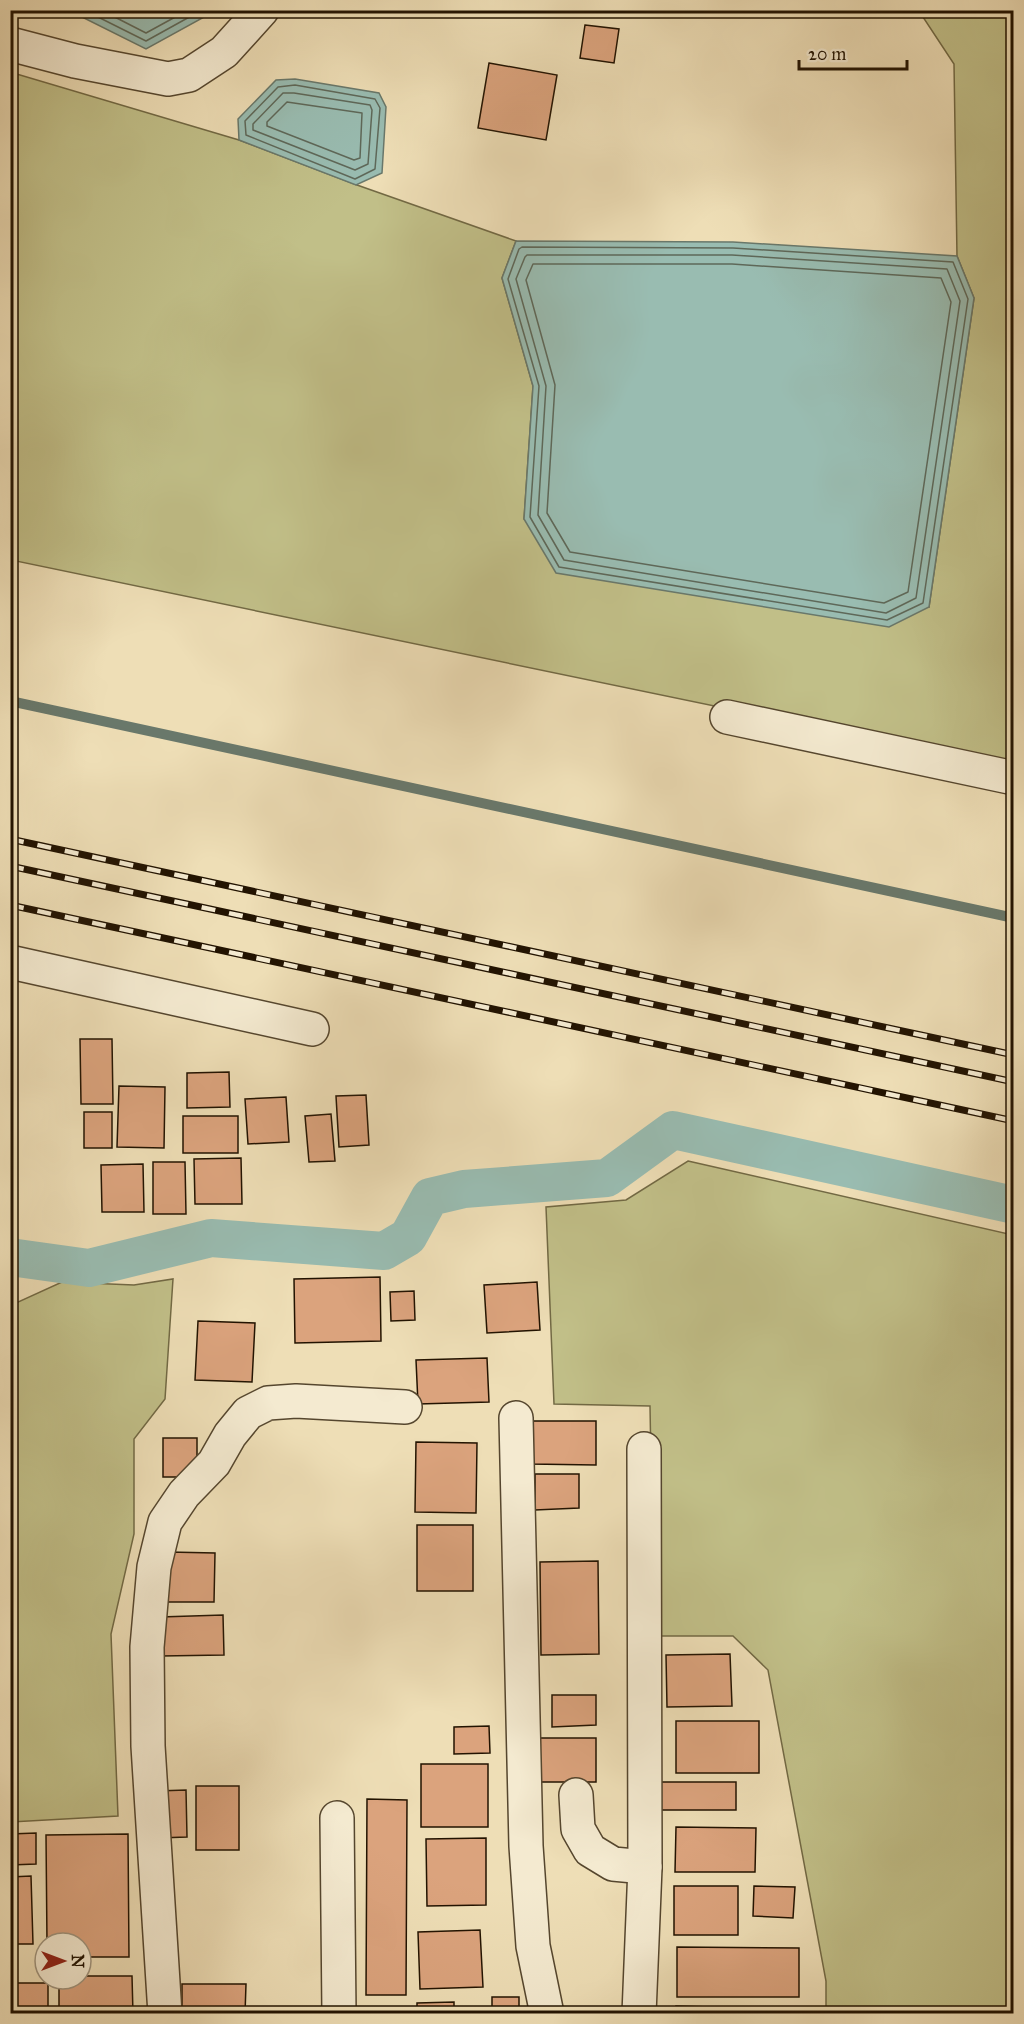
<svg xmlns="http://www.w3.org/2000/svg" width="1024" height="2024" font-family="'IM FELL Great Primer',serif">
<rect width="100%" height="100%" fill="#eedeb6"/>
<filter id="stains"><feTurbulence type="fractalNoise" baseFrequency=".00333" numOctaves="4"/><feColorMatrix values="0 0 0 0 .2 0 0 0 0 .09 0 0 0 0 .02 0 0 0 .5 -.17"/></filter>
<radialGradient id="worn" r=".72"><stop offset=".6" stop-color="#630" stop-opacity="0"/><stop offset="1" stop-color="#630" stop-opacity=".3"/></radialGradient>
<!-- green -->
<g fill="#c1bf88" stroke="#726944" stroke-width="1.5">
<polygon points="919,11 1013,11 1013,768 11,560 10,72 239,140 357,185 516,241 502,278 533,386 524,519 929,607 974,298 957,256 954,64"/>
<polygon points="688,1161 1013,1235 1013,2013 826,2013 826,1981 768,1670 733,1636 654,1636 650,1406 554,1404 546,1207 626,1200"/>
<polygon points="173,1279 165,1399 134,1439 134,1534 111,1634 118,1816 11,1822 11,1310 18,1302 62,1282 134,1285"/>
</g>
<!-- water -->
<g fill="#99bcb1" stroke="#69786b" stroke-width="1.5">
<polygon points="70,11 208,10 208,11 206,16 146,49"/>
<polygon points="295,79 379,93 386,107 382,173 356,185 239,140 238,119 276,80"/>
<polygon points="516,241 733,242 957,256 974,298 929,607 889,627 556,573 524,519 533,386 502,278"/>
</g>
<g fill="none" stroke-linecap="round" stroke-linejoin="round">
<!-- shore -->
<g stroke="#5e6859" stroke-width="1.5">
<polyline points="84,10 146,41 202,10"/>
<polyline points="101,10 146,33 188,10"/>
<polygon points="295,85 375,99 380,108 375,169 355,179 246,135 245,121 278,87"/>
<polygon points="283,93 294,93 370,105 372,110 368,164 355,170 253,130 253,124"/>
<polygon points="287,102 362,113 360,158 354,160 267,126 267,122"/>
<polygon points="522,247 733,248 953,262 968,299 923,603 887,620 559,567 530,517 539,386 508,279 519,249"/>
<polygon points="527,255 732,255 947,269 960,301 916,598 886,613 564,560 538,515 546,386 516,279 525,257"/>
<polygon points="533,264 732,264 941,278 951,302 908,592 884,603 570,552 547,513 555,385 526,280"/>
</g>
<!-- stream -->
<polyline stroke="#69786b" stroke-width="10" points="10,701 1014,918"/>
<!-- canal -->
<polyline stroke="#99bcb1" stroke-width="38" points="10,1257 89,1268 211,1238 384,1251 408,1237 430,1197 464,1189 607,1178 673,1130 1014,1205"/>
</g>
<!-- building -->
<g fill="#dba37d" stroke="#221301" stroke-width="1.5">
<polygon points="585,25 619,29 614,63 580,58"/>
<polygon points="489,63 557,75 546,140 478,128"/>
<polygon points="80,1039 112,1039 113,1104 81,1104"/>
<polygon points="229,1072 230,1107 187,1108 187,1073"/>
<polygon points="119,1086 165,1087 164,1148 117,1147"/>
<polygon points="366,1095 369,1145 339,1147 336,1096"/>
<polygon points="286,1097 289,1142 248,1144 245,1099"/>
<rect x="84" y="1112" width="28" height="36"/>
<polygon points="331,1114 335,1161 309,1162 305,1116"/>
<rect x="183" y="1116" width="55" height="37"/>
<polygon points="241,1158 242,1204 195,1204 194,1159"/>
<polygon points="153,1162 185,1162 186,1214 153,1214"/>
<polygon points="143,1164 144,1212 102,1212 101,1165"/>
<polygon points="380,1277 381,1341 295,1343 294,1279"/>
<polygon points="537,1282 540,1330 487,1333 484,1285"/>
<polygon points="414,1291 415,1320 391,1321 390,1292"/>
<polygon points="198,1321 255,1323 252,1382 195,1380"/>
<polygon points="487,1358 489,1402 418,1404 416,1360"/>
<polygon points="530,1421 596,1421 596,1465 530,1464"/>
<rect x="163" y="1438" width="34" height="39"/>
<polygon points="416,1442 477,1443 476,1513 415,1512"/>
<polygon points="535,1474 579,1474 579,1508 535,1510"/>
<rect x="417" y="1525" width="56" height="66"/>
<polygon points="168,1552 215,1553 214,1602 168,1602"/>
<polygon points="598,1561 599,1654 541,1655 540,1562"/>
<polygon points="223,1615 224,1655 161,1656 160,1617"/>
<polygon points="730,1654 732,1706 667,1707 666,1655"/>
<polygon points="552,1695 596,1695 596,1725 552,1727"/>
<rect x="676" y="1721" width="83" height="52"/>
<polygon points="489,1726 490,1753 454,1754 454,1727"/>
<rect x="537" y="1738" width="59" height="44"/>
<rect x="421" y="1764" width="67" height="63"/>
<rect x="658" y="1782" width="78" height="28"/>
<rect x="196" y="1786" width="43" height="64"/>
<polygon points="186,1790 187,1837 158,1838 157,1791"/>
<polygon points="367,1799 407,1800 406,1995 366,1995"/>
<polygon points="676,1827 756,1828 755,1872 675,1872"/>
<polygon points="36,1833 36,1864 10,1865 10,1834"/>
<polygon points="128,1834 129,1957 81,1957 81,1943 47,1943 46,1835"/>
<polygon points="486,1838 486,1905 427,1906 426,1839"/>
<polygon points="31,1876 33,1944 10,1944 10,1877"/>
<rect x="674" y="1886" width="64" height="49"/>
<polygon points="754,1886 795,1887 793,1918 753,1916"/>
<polygon points="480,1930 483,1987 420,1989 418,1932"/>
<polygon points="677,1947 799,1948 799,1997 677,1997"/>
<polygon points="81,1976 132,1976 133,2014 59,2014 59,1979 81,1979"/>
<rect x="10" y="1983" width="38" height="31"/>
<polygon points="182,1984 246,1984 245,2014 182,2014"/>
<rect x="492" y="1997" width="27" height="17"/>
<polygon points="454,2002 454,2014 417,2014 417,2003"/>
<polygon points="676,2006 748,2008 748,2014 676,2014"/>
</g>
<g fill="none" stroke-linecap="round" stroke-linejoin="round">
<!-- minor casing -->
<g stroke="#55462e" stroke-width="36">
<g id="minor">
<polyline points="10,44 75,61 168,79 189,75 224,52 262,10"/>
<polyline points="727,717 1014,778"/>
<polyline points="10,962 312,1029"/>
<polyline points="516,1418 526,1846 533,1946 547,2014"/>
<polyline points="576,1795 578,1829 590,1850 613,1864 645,1867"/>
<polyline points="337,1818 339,2014"/>
<polyline points="165,2014 148,1746 147,1647 154,1567 165,1522 184,1494 214,1463 230,1435 248,1413 268,1403 296,1401 405,1407"/>
<polyline points="639,2014 645,1867 644,1449"/>
</g>
</g>
<!-- minor -->
<use href="#minor" stroke="#f4ead0" stroke-width="33"/>
<!-- rail casing -->
<g stroke="#221301" stroke-width="7">
<g id="rail">
<polyline points="10,839 1014,1055"/>
<polyline points="10,866 1014,1082"/>
<polyline points="10,905 1014,1121"/>
</g>
</g>
<!-- rail -->
<use href="#rail" stroke="#f4ead0" stroke-width="4.5" stroke-dasharray="14" stroke-linecap="butt"/>
</g>
<!-- margin -->
<rect width="1024" height="2024" fill="none" stroke="#eedeb6" stroke-width="36"/>
<rect x="12" y="12" width="1000" height="2000" fill="none" stroke="#221301" stroke-width="3"/>
<rect x="18" y="18" width="988" height="1988" fill="none" stroke="#221301" stroke-width="1.5"/>
<!-- north arrow -->
<g transform="translate(63 1961) rotate(90)"><circle r="28" fill="#f4ead0" stroke="#a0947d" stroke-width="1.5"/>
<path d="M0-4.5L10 22L0 15L-10 22Z" fill="#8f2418"/>
<text y="-9" font-size="16" font-weight="bold" text-anchor="middle" fill="#221301">N</text>
</g>
<!-- scale -->
<path d="M799 60v9h108v-9" fill="none" stroke="#221301" stroke-width="3"/>
<text x="808" y="60" font-size="18" fill="#221301" stroke="#f4ead0" stroke-width="4.5" paint-order="stroke">20 m</text>
<rect width="100%" height="100%" filter="url(#stains)"/>
<rect width="100%" height="100%" fill="url(#worn)"/>
</svg>
